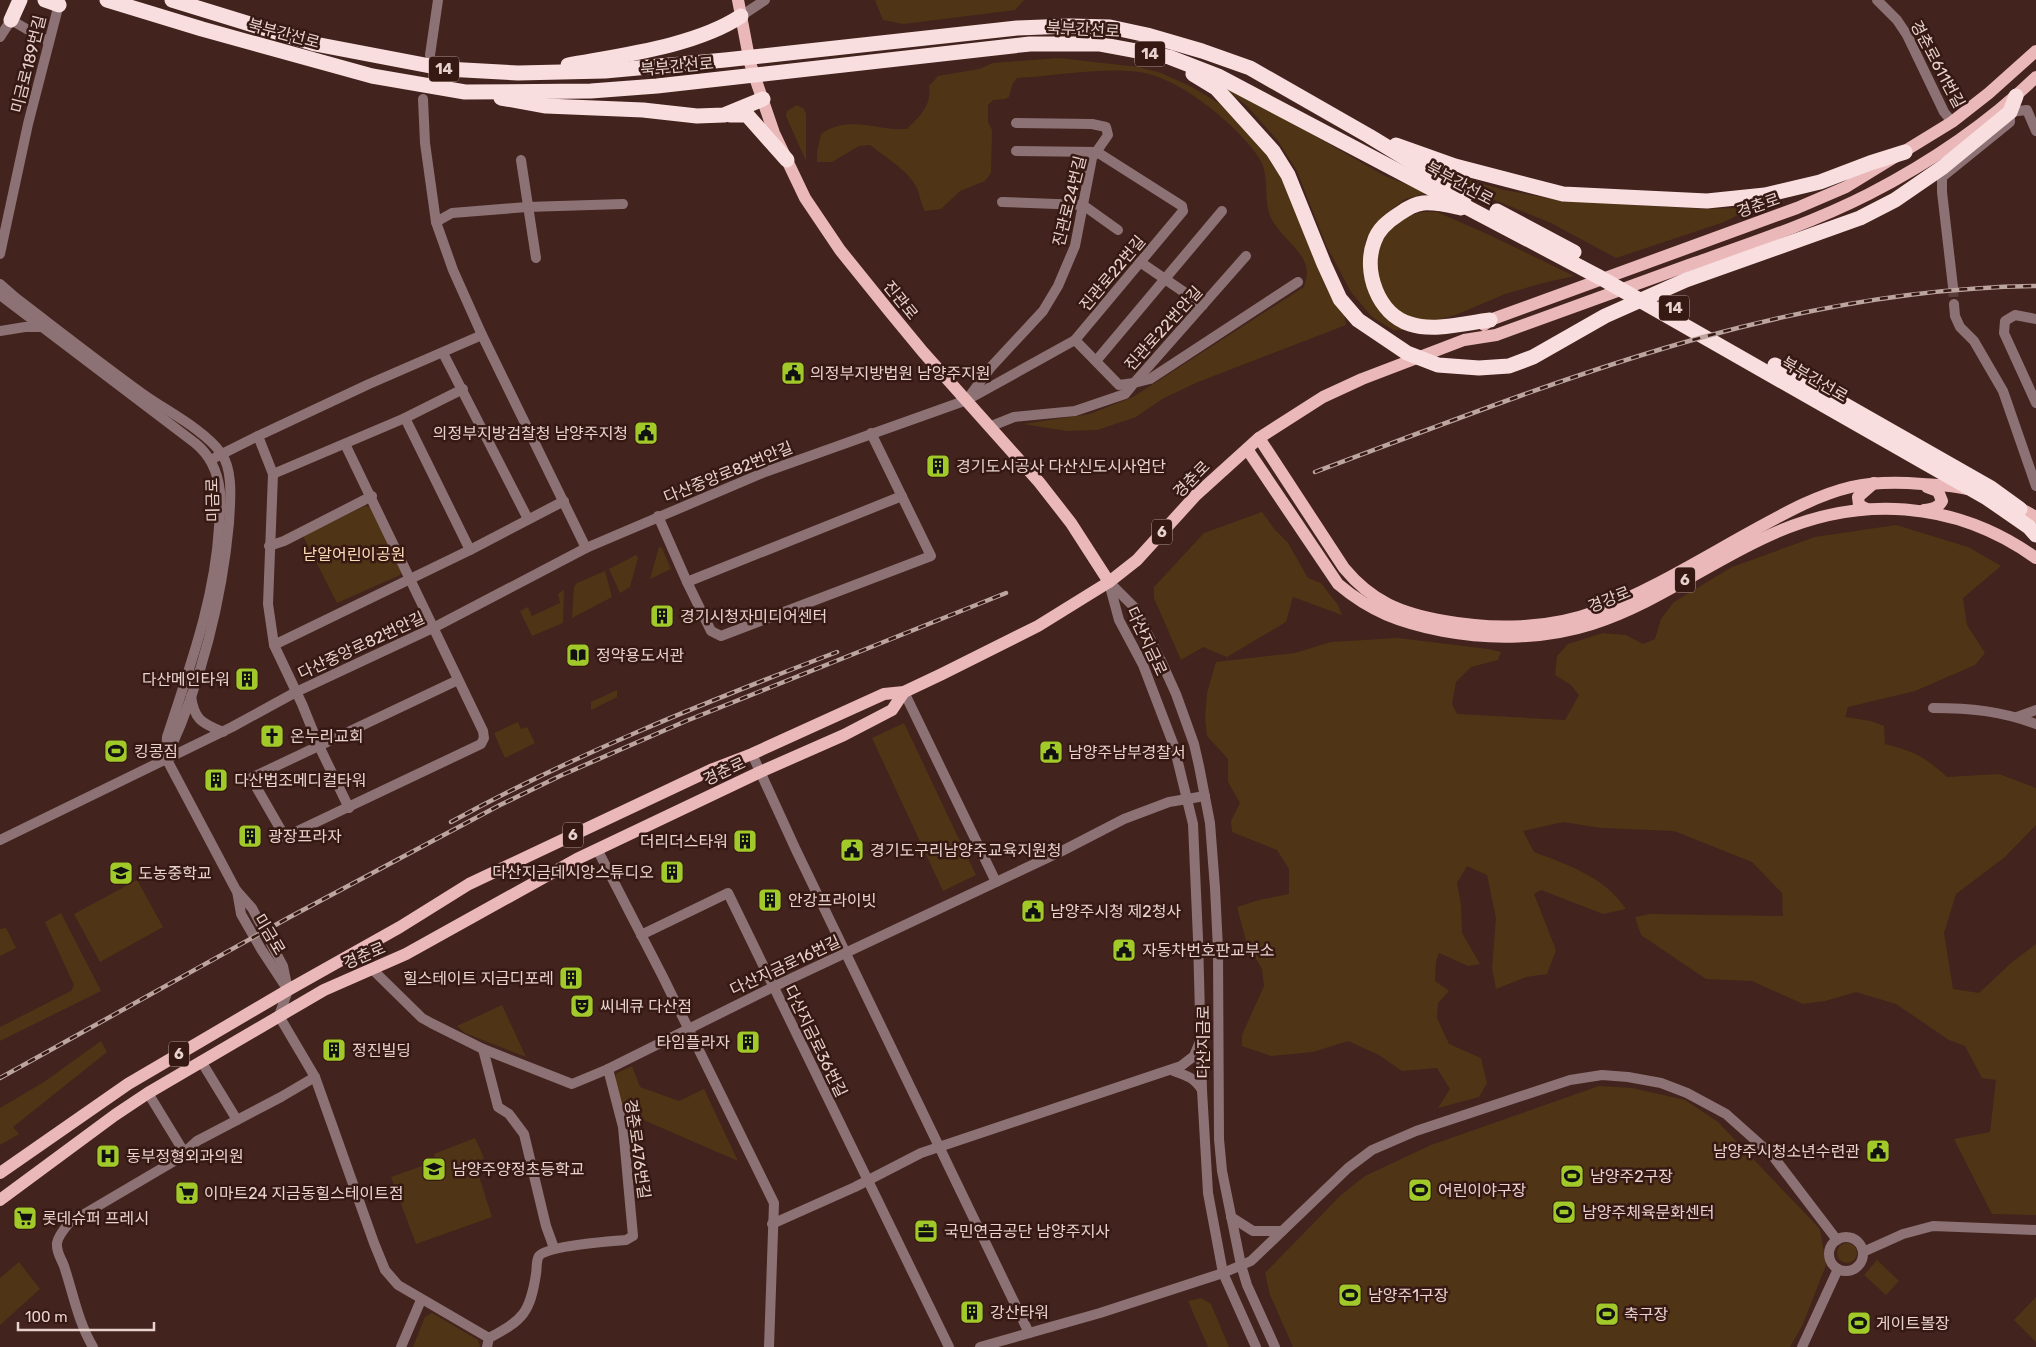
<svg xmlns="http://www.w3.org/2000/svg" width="2036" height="1347" font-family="Rubik,'Noto Sans KR',sans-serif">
<rect width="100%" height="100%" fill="#42231d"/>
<!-- green -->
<g fill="#4f3515">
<polygon points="875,0 1024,0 1015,10 903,24 883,20"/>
<path d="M1059,58L1138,67L1161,73L1192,87L1225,107L1249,131L1286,178L1344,314L1346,325L1198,382L1162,399L1136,417L1097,430L1067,431L1023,424L1090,414L1133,397L1304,287C1316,255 1286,245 1272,220C1262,201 1271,176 1259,158C1239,127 1185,83 1149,74C1114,65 1055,76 1017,78L1012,85L1009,97L1005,99L993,100L988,105V122L992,130L991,173L985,181L960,191L941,209L925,211C921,204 920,196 917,188C908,170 885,157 870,145L859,146L832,162H817V152L821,134C849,114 877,131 907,129C920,116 932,105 929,86L938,76L979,69L993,63Z"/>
<polygon points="1223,87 1273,112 1385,176 1428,193 1405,199 1382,217 1366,239 1364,256 1365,281 1411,330 1393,330 1372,317 1351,292 1326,245 1297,171 1278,141 1247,106"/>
<polygon points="797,105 804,109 806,114 806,161 786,116 787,111"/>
<polygon points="1445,173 1504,190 1564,201 1706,209 1736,208 1740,214 1724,222 1616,258 1551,223 1487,197"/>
<polygon points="1422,212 1437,212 1485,233 1574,276 1543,283 1505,294 1458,314 1432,322 1395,315 1375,282 1376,247 1389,229 1407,216"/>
<polygon points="365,506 372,507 402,570 400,575 337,603 303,536"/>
<polygon points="1262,512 1275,530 1288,543 1308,578 1321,583 1338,605 1342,615 1293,597 1286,622 1227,657 1203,647 1181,660 1154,598 1154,587 1204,533"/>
<path d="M1896,525L1968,547L2001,566L1963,598L1967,625L1985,653L1975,665L1915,691L1848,707L1845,717L1871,721L1884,726L1885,744C1914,751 1925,757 1947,777L1999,774L2036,788V825L2005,857L1956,894L1944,933L1953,989L1979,993L2011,963L2036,944V1215L1992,1214L1954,1139L1990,1132L1996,1080L1982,1078L1965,1046L1949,1040L1896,1004L1856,992L1825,1001L1803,1004L1752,981L1706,979L1641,935L1635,917L1650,914L1783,916L1782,893L1752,862L1674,831L1601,828L1563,822L1523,831L1534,852C1568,865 1605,877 1626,909L1603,914L1541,890L1534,894L1556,950L1547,974L1526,977L1496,989L1492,968L1496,918L1487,875L1467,866L1457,883L1461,905L1462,933L1480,964L1468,966L1439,953L1436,961L1435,981L1449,991L1438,1003L1437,1018L1449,1044L1481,1058L1487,1083L1479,1097L1438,1108L1450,1089L1437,1068L1402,1071L1379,1055L1348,1041L1313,1052L1271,1056L1242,1046V1035L1264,986L1262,969L1246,941L1237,907L1259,900L1289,894V869L1277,850L1232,832L1231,821L1240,803L1228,782V759L1207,736L1205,718L1207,693L1216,662L1295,653L1331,642L1398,638L1488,649L1501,652L1498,660L1471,667L1456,682L1452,704L1457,714L1565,720L1579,695L1571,685L1555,675L1557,656L1568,644L1603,633L1626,635L1643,644L1655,639L1661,619L1674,602L1732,567L1815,537Z"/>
<polygon points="659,547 662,548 671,569 650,579"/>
<polygon points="636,555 638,558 630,587 620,593 609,569"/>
<polygon points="605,571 612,597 572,618 574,587 577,583"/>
<polygon points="564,590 563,623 532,636 520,611 528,607 532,616 560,603 558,594"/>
<polygon points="617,690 617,697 591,710 591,702"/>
<polygon points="518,722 521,729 527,727 535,743 505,758 494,733"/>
<polygon points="904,723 976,875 943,891 872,738"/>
<polygon points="137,880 163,927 100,962 74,914"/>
<polygon points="61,913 101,991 0,1041 0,1027 71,991 74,985 45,922"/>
<polygon points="6,928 16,948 0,956 0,929"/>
<polygon points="502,1005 526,1057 465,1033 457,1026"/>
<polygon points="101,1041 107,1052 13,1127 19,1134 0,1145 0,1108 44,1082"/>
<polygon points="632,1066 640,1087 679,1101 704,1089 738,1161 625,1112 614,1080 617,1073"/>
<polygon points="1599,1086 1632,1088 1685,1100 1718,1122 1820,1229 1826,1265 1803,1324 1790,1347 1293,1347 1270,1295 1265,1273 1341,1195 1365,1176 1431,1145"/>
<polygon points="475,1138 484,1158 475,1164 492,1217 416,1244 391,1177 436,1161 434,1154"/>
<circle cx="1847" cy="1253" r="10"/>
<polygon points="1877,1260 1899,1281 1886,1295 1864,1275"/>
<polygon points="19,1262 40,1289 0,1325 0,1278"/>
<polygon points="2036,1297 2036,1342 2014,1320"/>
<polygon points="1201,1298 1211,1304 1229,1347 1208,1347 1188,1301"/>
<polygon points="432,1313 478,1340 480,1347 413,1347 425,1317"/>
</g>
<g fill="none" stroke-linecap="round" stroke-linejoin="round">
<!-- minor-tunnel -->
<polyline stroke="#5b3d37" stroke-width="10" stroke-dasharray="10 5" stroke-linecap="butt" points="1953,287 1954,304"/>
<!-- minor -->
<g stroke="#8c7274" stroke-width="10">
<polyline points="1877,0 1897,20 1907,35 1944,112 1952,122"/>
<polyline points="741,16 765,0"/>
<polyline points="0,37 11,20 49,42"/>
<polyline points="430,55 438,0"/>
<polyline points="423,99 425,143 436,222 453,270 482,335 586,548"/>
<polyline points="521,160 536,258"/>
<polyline points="1002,202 1083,205 1118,230"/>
<polyline points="436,222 452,213 527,207 623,204"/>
<polyline points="0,254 28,124 60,0"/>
<polyline points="1140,262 1203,305"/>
<path d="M0,284L16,298C58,330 100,363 143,394C165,410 205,430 221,453C234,471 230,502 229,523C222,600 201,682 169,752"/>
<polyline points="1953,287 1942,192 1942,177 2010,122 2010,112 2027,110 2036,131"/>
<path d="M0,295L195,443C210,455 218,473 220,492C221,504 220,515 219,527C215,599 189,669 167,737L166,758L236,890L252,908L283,966L288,990L279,1016L315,1077L374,1243L385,1270L398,1285L489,1338"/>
<polyline points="1954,304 1955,316 1960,327 1974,341 2003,391 2036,486"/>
<polyline points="2036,319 2015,315 2005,321 2004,333 2036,403"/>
<polyline points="0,331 25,327 42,327"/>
<polyline points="1075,340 1119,385 1134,383 1246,256"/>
<polyline points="443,353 528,519"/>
<polyline points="1096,361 1222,211"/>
<polyline points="969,397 991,367 1043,311 1058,286 1075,246 1092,158 1108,135 1106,127 1092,124 1016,123"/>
<polyline points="405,418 470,550"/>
<polyline points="989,427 1014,417 1075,411 1125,394 1134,383 1150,379 1298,282"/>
<polyline points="345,444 483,731 484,738 481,744 285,837 251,778 458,680"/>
<polyline points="216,457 258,436"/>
<polyline points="273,474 405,418 463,389"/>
<polyline points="658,516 687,582 711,631 721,636 931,556 871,433"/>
<polyline points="269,546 284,541 372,496"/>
<polyline points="687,582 902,496"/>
<polyline points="1109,582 1135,608 1162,663 1176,694 1194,744 1199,766 1210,823 1215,888 1218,949 1219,1139 1222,1171 1241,1265 1247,1285 1275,1347"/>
<polyline points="1109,583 1119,620 1143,665 1174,746 1193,824 1198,939 1202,1090 1208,1193 1223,1273 1256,1347"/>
<polyline points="274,645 470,550 564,501"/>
<polyline points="904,692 996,882"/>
<path d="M191,696C194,719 201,723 223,732"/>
<path d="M1933,708C1970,708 2001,711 2036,724"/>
<polyline points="2017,717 2036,710"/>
<polyline points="752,754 796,850 1029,1333"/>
<polyline points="349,808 319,746 302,704 274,645 268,604 273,474 258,436 369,384 482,335"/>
<polyline points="0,840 232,727 296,692 435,627 586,548 765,472 967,400 1075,340 1183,211 1182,206 1097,152 1016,151"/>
<polyline points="597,849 663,977 774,1203 769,1347"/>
<polyline points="237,891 241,914 261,949 284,984"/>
<polyline points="641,935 728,893 949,1347"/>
<path d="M373,970L422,1018L431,1023L483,1049L572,1084L608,1069L623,1127L633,1236L626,1240C612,1241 547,1246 539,1256C536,1260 537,1269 536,1274C530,1313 523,1320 489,1338L487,1347"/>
<polyline points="483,1049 498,1107 509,1114 524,1134 546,1226 554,1248"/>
<polyline points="201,1061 237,1120"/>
<polyline points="608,1069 773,987 1062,851 1124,819 1169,802 1205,796"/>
<path d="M1171,1070C1185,1075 1194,1077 1202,1090"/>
<polyline points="148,1093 184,1152"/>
<polyline points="1231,1217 1253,1231 1282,1231"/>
<polyline points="772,1224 855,1187 921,1153 1181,1066 1194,1056 1199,1044"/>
<circle cx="1846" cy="1254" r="17"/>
<polyline points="1863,1252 1903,1234 1933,1226 2036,1230"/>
<path d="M93,1347C78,1322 73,1293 64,1266C61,1258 56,1252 57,1243C58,1236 64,1229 69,1223L176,1160L197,1141L281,1097L315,1077"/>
<polyline points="401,1347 421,1300"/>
<polyline points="980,1347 1100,1313 1223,1273 1251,1261 1348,1168 1372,1150 1416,1131 1570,1080 1602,1075 1628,1077 1661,1083 1687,1093 1726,1114 1772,1155 1837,1240"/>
<polyline points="1802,1347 1838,1269"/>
</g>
<!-- major -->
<g stroke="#ebb8ba" stroke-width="12">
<polyline points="738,0 750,63 774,133 805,198 840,250 890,312 923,352 1039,482 1071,523 1109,582"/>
<polyline points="1484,325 1490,320 1797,208 1846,187 1952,122 1989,93 2036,51"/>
<path d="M1259,438L1344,568C1372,602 1401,613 1444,621C1493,630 1550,629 1597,611C1652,590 1703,558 1754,530C1785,513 1817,495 1851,487C1874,482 1899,482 1922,484C1937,485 1952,485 1967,489"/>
<path d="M1247,449L1338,584C1371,612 1400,622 1443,631C1491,640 1545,639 1592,624C1655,604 1708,563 1768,536C1858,494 1955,500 2036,558"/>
<polyline points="2012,504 2036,517"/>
<polyline points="1867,509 1859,505 1858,497 1874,483"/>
<path d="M1924,510C1932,509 1938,508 1942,501L1938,491L1927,487"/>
<path d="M0,1173L128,1084L288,990L400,927L469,884L713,769L752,754L884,694L904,692L942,674L1038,626L1109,582L1137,560L1196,495L1259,438L1323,397L1362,379L1464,340L1496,335C1560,312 1624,289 1689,265C1749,244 1812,223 1869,194C1929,163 1987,124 2036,77"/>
<polyline points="0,1200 115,1115 148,1093 324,990 406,954 577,859 760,772 844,735 892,710 904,692"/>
</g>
<!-- highway -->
<g stroke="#f8dedf" stroke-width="15">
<polyline points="45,0 59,5"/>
<polyline points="107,0 202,29 372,76 465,92 591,91 657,86 1030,44 1099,44 1169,57 1218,76 1601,278 1987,498 2029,527 2036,535"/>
<polyline points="172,0 315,44 446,69 518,73 605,71 725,60 1017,28 1070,26 1110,27 1147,35 1202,51 1250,68 1369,136 1466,195"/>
<polyline points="11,20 20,0"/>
<path d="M568,65C622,55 696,46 741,16"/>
<polyline points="1193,74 1216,88 1273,151 1288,175 1324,264 1340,299 1358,320 1407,353 1438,365 1479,368 1509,366 1533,357 1605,316 1686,280 1860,218 1895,200 1943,167 2010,112 2016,96"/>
<polyline points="501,98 546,106 643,110 697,116 724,115 763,99"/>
<polyline points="730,115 747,115 787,160"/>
<polyline points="1396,145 1455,166 1563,194 1707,201 1765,195 1820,182 1870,163 1905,152"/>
<path d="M1461,208C1448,205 1436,202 1423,203C1414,204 1406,209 1399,214C1388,221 1378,229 1374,242C1363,272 1378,314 1410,324C1434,332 1465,323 1490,320"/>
<polyline points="1497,211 1574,252"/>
<polyline points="1775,365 1991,488 2020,509"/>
</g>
<!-- rail casing -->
<g stroke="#bca49f" stroke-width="4.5">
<g id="rail">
<path d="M1315,472C1551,384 1780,289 2036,286"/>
<path d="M451,822C575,754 706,702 837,652"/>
<polyline points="0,1078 288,918 500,805 562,775 686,721 1006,593"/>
</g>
</g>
<!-- rail -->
<use href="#rail" stroke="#371913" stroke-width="2.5" stroke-dasharray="8" stroke-linecap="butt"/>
</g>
<!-- icons -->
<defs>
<g id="civic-square" transform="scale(1.25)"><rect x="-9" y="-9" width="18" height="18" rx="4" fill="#a1c929" stroke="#371913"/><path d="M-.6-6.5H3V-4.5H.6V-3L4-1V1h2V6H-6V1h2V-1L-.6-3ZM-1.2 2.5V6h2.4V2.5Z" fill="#111"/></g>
<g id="building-square" transform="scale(1.25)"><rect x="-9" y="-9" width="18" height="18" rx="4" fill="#a1c929" stroke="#371913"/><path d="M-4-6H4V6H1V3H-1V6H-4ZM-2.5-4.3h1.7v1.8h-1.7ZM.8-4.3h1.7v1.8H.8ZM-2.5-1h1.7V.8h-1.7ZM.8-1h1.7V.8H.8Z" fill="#111"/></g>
<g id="library-square" transform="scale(1.25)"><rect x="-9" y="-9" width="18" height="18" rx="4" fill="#a1c929" stroke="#371913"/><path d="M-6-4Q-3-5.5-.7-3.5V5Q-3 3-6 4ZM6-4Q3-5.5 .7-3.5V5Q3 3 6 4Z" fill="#111"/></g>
<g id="church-square" transform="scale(1.25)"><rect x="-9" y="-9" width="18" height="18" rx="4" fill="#a1c929" stroke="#371913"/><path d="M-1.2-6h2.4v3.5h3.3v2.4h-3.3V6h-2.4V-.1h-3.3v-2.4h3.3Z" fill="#111"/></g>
<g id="stadium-square" transform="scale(1.25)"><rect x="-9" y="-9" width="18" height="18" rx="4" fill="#a1c929" stroke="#371913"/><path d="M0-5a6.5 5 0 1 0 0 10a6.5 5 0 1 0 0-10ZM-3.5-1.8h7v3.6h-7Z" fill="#111"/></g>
<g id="school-square" transform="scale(1.25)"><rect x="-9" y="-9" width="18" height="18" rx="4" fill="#a1c929" stroke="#371913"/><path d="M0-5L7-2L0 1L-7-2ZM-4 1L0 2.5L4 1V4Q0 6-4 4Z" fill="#111"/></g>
<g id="theatre-square" transform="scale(1.25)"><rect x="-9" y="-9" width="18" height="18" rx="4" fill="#a1c929" stroke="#371913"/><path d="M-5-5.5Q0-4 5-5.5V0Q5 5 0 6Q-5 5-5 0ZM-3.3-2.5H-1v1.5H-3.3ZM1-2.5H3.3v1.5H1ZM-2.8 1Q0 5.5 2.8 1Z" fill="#111"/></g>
<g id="hospital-square" transform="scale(1.25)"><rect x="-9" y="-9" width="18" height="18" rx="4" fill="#a1c929" stroke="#371913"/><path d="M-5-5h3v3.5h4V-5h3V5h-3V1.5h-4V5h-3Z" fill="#111"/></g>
<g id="supermarket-square" transform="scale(1.25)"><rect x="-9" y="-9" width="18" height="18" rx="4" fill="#a1c929" stroke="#371913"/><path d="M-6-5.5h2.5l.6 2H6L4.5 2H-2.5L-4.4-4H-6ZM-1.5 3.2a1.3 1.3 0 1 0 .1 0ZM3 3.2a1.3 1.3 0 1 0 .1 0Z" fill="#111"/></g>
<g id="office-square" transform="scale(1.25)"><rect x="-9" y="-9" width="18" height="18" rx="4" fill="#a1c929" stroke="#371913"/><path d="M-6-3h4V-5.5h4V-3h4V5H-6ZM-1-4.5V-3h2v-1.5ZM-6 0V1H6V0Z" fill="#111"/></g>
</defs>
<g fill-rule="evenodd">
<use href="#civic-square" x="793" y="373"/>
<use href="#civic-square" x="646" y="433"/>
<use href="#building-square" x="938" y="466"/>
<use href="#building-square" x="662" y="616"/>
<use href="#library-square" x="578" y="655"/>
<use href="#building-square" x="247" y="679"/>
<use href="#church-square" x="272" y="736"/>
<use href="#stadium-square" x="116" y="751"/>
<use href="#civic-square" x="1051" y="752"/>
<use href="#building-square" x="216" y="780"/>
<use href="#building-square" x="250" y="836"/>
<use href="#building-square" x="745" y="841"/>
<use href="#civic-square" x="852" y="850"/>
<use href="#building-square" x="672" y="872"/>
<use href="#school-square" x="121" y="873"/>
<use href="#building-square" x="770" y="900"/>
<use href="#civic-square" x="1033" y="911"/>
<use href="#civic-square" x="1124" y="950"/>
<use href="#building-square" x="571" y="978"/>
<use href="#theatre-square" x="582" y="1006"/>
<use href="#building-square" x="748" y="1042"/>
<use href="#building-square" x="334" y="1050"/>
<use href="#civic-square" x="1878" y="1151"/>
<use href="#hospital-square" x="108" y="1156"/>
<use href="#school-square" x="434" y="1169"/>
<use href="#stadium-square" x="1572" y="1176"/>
<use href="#stadium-square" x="1420" y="1190"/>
<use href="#supermarket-square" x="187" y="1193"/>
<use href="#stadium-square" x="1564" y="1212"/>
<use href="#supermarket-square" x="25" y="1218"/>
<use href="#office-square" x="926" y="1231"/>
<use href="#stadium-square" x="1350" y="1295"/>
<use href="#building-square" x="972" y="1312"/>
<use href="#stadium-square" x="1607" y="1314"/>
<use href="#stadium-square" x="1859" y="1323"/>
</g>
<g text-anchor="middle" stroke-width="5" stroke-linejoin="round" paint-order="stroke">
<!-- shield labels -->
<g fill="#371913" stroke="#b29a95" stroke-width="1">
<rect x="1135" y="41.5" width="30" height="25" rx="4"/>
<rect x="429" y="56.5" width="30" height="25" rx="4"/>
<rect x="1659" y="295.5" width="30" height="25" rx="4"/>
<rect x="1152" y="519.5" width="20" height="25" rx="4"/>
<rect x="1675" y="567.5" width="20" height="25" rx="4"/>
<rect x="563" y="822.5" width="20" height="25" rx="4"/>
<rect x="169" y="1041.5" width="20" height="25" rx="4"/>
</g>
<g font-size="15" font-weight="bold" fill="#e7d2cd">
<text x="1150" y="59">14</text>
<text x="444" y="74">14</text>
<text x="1674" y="313">14</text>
<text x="1162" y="537">6</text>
<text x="1685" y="585">6</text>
<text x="573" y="840">6</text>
<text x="179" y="1059">6</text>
</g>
<!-- street labels -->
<g font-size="16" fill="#e7d2cd" stroke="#371913">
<text transform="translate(1083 29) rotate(3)" y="6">북부간선로</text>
<text transform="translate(284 33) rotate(15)" y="6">북부간선로</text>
<text transform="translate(28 64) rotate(-76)" y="6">미금로189번길</text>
<text transform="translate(1938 64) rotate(62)" y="6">경춘로611번길</text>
<text transform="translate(677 66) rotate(-5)" y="6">북부간선로</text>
<text transform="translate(1460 183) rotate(28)" y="6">북부간선로</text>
<text transform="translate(1069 201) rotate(-76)" y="6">진관로24번길</text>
<text transform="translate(1758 205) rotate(-19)" y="6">경춘로</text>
<text transform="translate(1112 273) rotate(-50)" y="6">진관로22번길</text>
<text transform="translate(901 300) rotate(51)" y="6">진관로</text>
<text transform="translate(1163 328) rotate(-48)" y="6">진관로22번안길</text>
<text transform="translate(1815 379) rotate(30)" y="6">북부간선로</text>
<text transform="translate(728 472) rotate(-22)" y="6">다산중앙로82번안길</text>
<text transform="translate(1191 479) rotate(-45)" y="6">경춘로</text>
<text transform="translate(212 500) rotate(-91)" y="6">미금로</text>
<text transform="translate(1609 599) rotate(-22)" y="6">경강로</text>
<text transform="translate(1147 641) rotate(65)" y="6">다산지금로</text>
<text transform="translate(361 645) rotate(-25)" y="6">다산중앙로82번안길</text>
<text transform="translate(724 771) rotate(-25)" y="6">경춘로</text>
<text transform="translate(270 934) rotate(59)" y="6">미금로</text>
<text transform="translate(364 955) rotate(-23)" y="6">경춘로</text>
<text transform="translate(785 965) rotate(-25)" y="6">다산지금로16번길</text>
<text transform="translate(816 1041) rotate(64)" y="6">다산지금로36번길</text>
<text transform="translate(1203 1042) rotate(-90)" y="6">다산지금로</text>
<text transform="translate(638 1149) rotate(82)" y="6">경춘로476번길</text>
</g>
<!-- poi labels -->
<g font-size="16" fill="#e7d2cd" stroke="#371913" text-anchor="start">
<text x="810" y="379">의정부지방법원 남양주지원</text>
<text x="628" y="439" text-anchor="end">의정부지방검찰청 남양주지청</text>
<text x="956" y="472">경기도시공사 다산신도시사업단</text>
<text x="680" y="622">경기시청자미디어센터</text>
<text x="596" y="661">정약용도서관</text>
<text x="230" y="685" text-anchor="end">다산메인타워</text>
<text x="290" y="742">온누리교회</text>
<text x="134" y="757">킹콩짐</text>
<text x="1068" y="758">남양주남부경찰서</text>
<text x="234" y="786">다산법조메디컬타워</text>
<text x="268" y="842">광장프라자</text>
<text x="728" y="847" text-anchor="end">더리더스타워</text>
<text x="870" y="856">경기도구리남양주교육지원청</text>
<text x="654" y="878" text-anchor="end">다산지금데시앙스튜디오</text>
<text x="138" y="879">도농중학교</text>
<text x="788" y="906">안강프라이빗</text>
<text x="1050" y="917">남양주시청 제2청사</text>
<text x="1142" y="956">자동차번호판교부소</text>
<text x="554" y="984" text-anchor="end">힐스테이트 지금디포레</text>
<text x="600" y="1012">씨네큐 다산점</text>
<text x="730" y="1048" text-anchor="end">타임플라자</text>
<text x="352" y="1056">정진빌딩</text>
<text x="1860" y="1157" text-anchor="end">남양주시청소년수련관</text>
<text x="126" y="1162">동부정형외과의원</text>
<text x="452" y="1175">남양주양정초등학교</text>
<text x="1590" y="1182">남양주2구장</text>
<text x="1438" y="1196">어린이야구장</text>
<text x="204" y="1199">이마트24 지금동힐스테이트점</text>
<text x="1582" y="1218">남양주체육문화센터</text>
<text x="42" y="1224">롯데슈퍼 프레시</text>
<text x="944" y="1237">국민연금공단 남양주지사</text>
<text x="1368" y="1301">남양주1구장</text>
<text x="990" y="1318">강산타워</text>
<text x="1624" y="1320">축구장</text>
<text x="1876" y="1329">게이트볼장</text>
</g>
<!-- park labels -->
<g font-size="16" fill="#ffddb9" stroke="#371913">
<text x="354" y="560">낟알어린이공원</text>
</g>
</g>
<!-- scale -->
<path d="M18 1322v8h136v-8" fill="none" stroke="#e7d2cd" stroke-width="2.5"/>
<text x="25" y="1322" font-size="15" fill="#e7d2cd" stroke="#371913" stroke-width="4" paint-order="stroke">100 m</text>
</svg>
